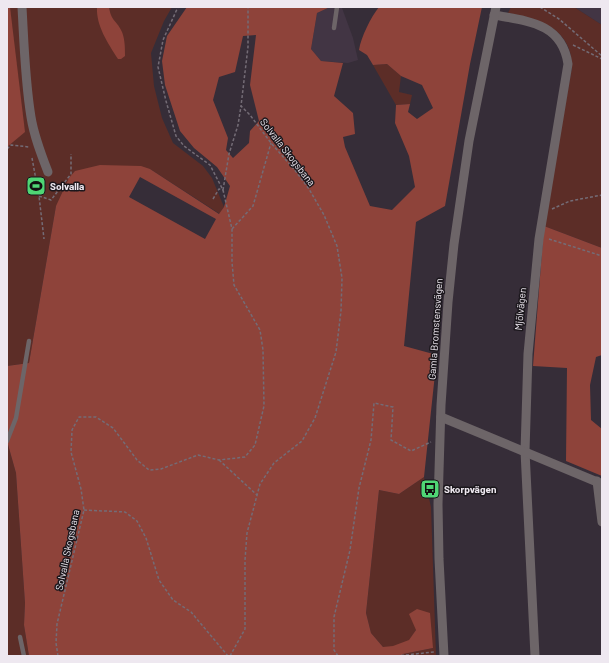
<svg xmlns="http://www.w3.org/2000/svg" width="609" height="663" font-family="Barlow,sans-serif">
<rect width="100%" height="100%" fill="#362d38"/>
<!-- built -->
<g fill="#423544">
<polygon points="330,7 342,8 353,38 358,60 348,63 321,61 311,49 317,13"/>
<polygon points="574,7 602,7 602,25"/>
</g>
<!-- green -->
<g fill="#5c2d27">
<polygon points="7,7 172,7 164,21 151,53 154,86 162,118 173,143 203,166 212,178 224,207 220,214 150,169 56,206 29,363 7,366"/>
<path d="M511,7H574L602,25V248L544,226L572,67C571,62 571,56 570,52C562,24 532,18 508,13Z"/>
<polygon points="387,64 401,76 399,92 412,95 410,104 396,105 373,65"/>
<polygon points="7,441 16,473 25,603 24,625 29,656 7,656"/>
<polygon points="424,477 431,507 436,656 401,656 403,654 433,648 416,630 409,641 391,650 383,647 371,633 366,613 379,490 399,494"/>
</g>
<!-- forest -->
<g fill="#8e433a" fill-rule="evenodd">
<polygon points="7,7 10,7 25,132 7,147"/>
<path d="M97,7H109C111,21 116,20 121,30C125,37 125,48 125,56L121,59H118C108,43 96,26 97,7Z"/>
<path d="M187,7H330L317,13L311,49L321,61L343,63L334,96L353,113L355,134L343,137L345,147L370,206L392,210L415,187L409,156L395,123L396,105L410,104L408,112L417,119L433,108L422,85L401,76L387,64L373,65L367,55L359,50C361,37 371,17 379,7H482L470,64L445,206L416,222L404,346L437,355L424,477L399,494L379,490L366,613L371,633L383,647L393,646L409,640L416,630L409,614L417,609L430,613L433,648L403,654L401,656H29L24,625L25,603L16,473L7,441V366L29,363L56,206L69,178L75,171L100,165L141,166L150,169L219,214L224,207L230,186L217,167L194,148L180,131L165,85L162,61L167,36ZM256,35L250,85L259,121L250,131L249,143L233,158L226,150L228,138L213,100L219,77L235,72L243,36ZM140,177L216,219L205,239L129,197Z"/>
<polygon points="544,226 602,248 602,355 596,357 590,385 591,420 602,429 602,476 566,461 567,368 533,366"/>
</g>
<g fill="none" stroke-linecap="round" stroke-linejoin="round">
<!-- path -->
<g stroke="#746c76" stroke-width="1.5" stroke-dasharray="3 2" stroke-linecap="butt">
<polyline points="540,7 559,19 602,56"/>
<polyline points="573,45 602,59"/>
<polyline points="7,149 11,145 29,147"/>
<polyline points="32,158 39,196 44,239"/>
<polyline points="223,190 229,154 238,125 241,106"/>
<polyline points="39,196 51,200 71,174 71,154"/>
<polyline points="213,199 219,189 223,190"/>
<polyline points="552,209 570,201 602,195"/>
<polyline points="232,229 253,206 271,143"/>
<polyline points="549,239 602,256"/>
<polyline points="219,460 257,495"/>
<polyline points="84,510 125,512 137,521 146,538 159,580 173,600 191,612 228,656"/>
<polyline points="58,656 56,643 57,624 84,510 81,489 71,452 72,430 79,417 96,417 113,428 137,460 149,470 161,469 198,455 219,460 245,457 255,445 264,406 263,350 260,330 234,285 232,262 232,229 223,190 210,165 184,146 176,136 166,101 158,67 163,40 178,7"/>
<polyline points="230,656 245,629 245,560 247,533 260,484 274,463 302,441 315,418 336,352 341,311 342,278 337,246 324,215 309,189 294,169 271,143 250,115 241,106 248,47 248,7"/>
<polyline points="338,656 334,650 334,617 350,550 359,488 371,440 374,403 393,407 391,440 411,451 431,442"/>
<polyline points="396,656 434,652"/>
</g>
<!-- lane -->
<g stroke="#6d6568" stroke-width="4.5">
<polyline points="334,28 337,7"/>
<polyline points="7,441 16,418 29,341"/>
<polyline points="20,637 24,656"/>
</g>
<!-- street -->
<g stroke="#6d6568" stroke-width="9">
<path d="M22,7C24,43 25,81 31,117C34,136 41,154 48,172"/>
<path d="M494,15C528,21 562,23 568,64L539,239L528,354L525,451L535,656"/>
<polyline points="441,417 602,484"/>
<polyline points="597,481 602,522"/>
<polyline points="444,656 439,559 438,504 441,405 448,302 454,244 469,141 496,7"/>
</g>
</g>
<!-- icons -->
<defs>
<g id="stadium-square" transform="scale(1)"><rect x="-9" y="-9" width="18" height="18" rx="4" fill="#4fd675" stroke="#1b171c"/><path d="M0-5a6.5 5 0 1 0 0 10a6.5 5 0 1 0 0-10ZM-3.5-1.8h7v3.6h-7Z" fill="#111"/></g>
<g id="bus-square" transform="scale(1)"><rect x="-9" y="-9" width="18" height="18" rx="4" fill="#4fd675" stroke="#1b171c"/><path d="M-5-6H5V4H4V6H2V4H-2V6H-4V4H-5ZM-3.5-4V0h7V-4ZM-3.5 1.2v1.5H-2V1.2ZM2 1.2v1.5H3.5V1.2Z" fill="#111"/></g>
</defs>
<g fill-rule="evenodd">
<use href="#stadium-square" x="36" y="186"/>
<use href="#bus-square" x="430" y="489"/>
</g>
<g text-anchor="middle" stroke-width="3" stroke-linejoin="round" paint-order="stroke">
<!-- street labels -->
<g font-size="10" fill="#eee8f0" stroke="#1b171c">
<text transform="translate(288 152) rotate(52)" y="4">Solvalla Skogsbana</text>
<text transform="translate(520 309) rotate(-84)" y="4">Mjölvägen</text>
<text transform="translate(435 329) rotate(-86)" y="4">Gamla Bromstensvägen</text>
<text transform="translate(67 550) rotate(-78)" y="4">Solvalla Skogsbana</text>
</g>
<!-- poi labels -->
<g font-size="10" font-weight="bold" fill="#eee8f0" stroke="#1b171c" text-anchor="start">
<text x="50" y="190">Solvalla</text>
<text x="444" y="493">Skorpvägen</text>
</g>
</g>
<!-- border -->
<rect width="609" height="663" fill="none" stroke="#eee8f0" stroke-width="16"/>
</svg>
